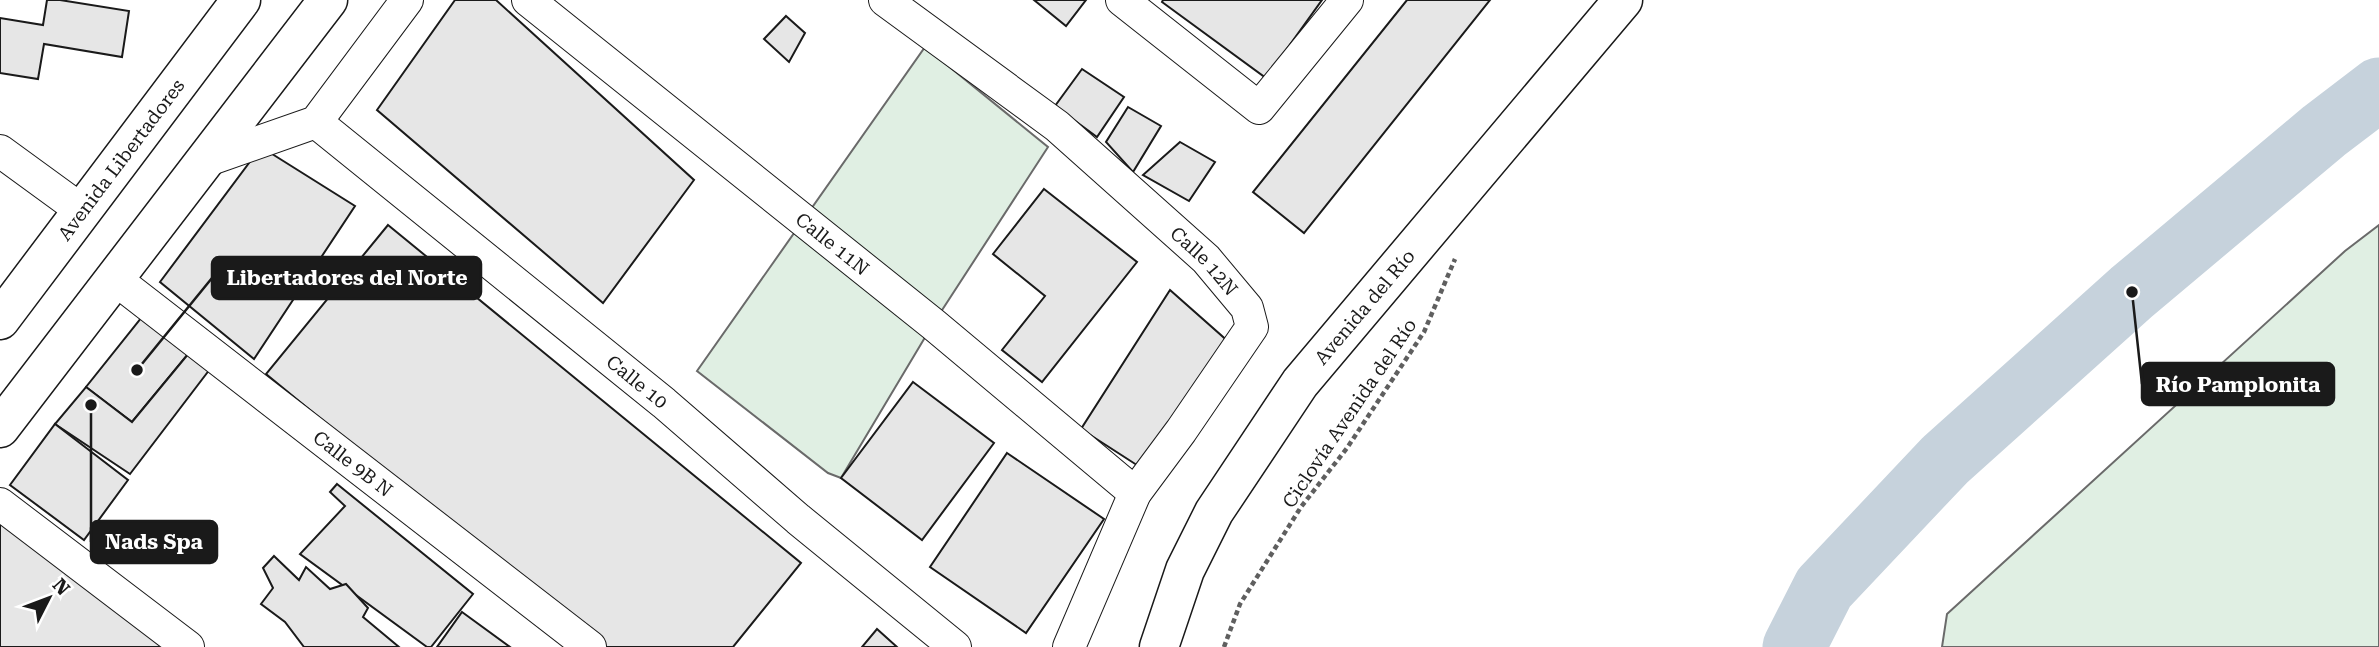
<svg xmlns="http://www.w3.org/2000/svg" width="2379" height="647" font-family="'Roboto Serif',serif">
<rect width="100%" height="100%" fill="#fff"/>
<!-- green -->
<g fill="#e0efe3" stroke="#6a6a6a" stroke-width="2">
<polygon points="925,47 1048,147 933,324 841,478 828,473 697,371"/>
<polygon points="2379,225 2379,647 1942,647 1947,614 2345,251"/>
</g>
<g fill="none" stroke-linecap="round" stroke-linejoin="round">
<!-- river -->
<polyline stroke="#c6d2dc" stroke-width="63" points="1794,647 1824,588 1945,460 2132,292 2324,131 2379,89"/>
</g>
<!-- building -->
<g fill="#e6e6e6" stroke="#1a1a1a" stroke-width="2">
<polygon points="47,0 60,0 129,11 122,57 44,44 38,79 0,73 0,18 43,25"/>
<polygon points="455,0 496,0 694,180 603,303 377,110"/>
<polygon points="1034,0 1086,0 1066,26"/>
<polygon points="1163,0 1322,0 1266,78 1162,2"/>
<polygon points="1407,0 1490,0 1304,233 1253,192"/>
<polygon points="786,16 805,33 789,62 764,39"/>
<polygon points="1082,69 1124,97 1097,137 1055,106"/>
<polygon points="1128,107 1161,126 1133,172 1106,142"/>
<polygon points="1180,142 1215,162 1189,201 1143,175"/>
<polygon points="261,147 355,206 254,359 160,282"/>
<polygon points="1044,189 1137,262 1042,382 1002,350 1045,296 993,254"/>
<polygon points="388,225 801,563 733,647 599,647 266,374"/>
<polygon points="1170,290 1231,344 1143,469 1081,429"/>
<polygon points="142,317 189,353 132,422 86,387"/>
<polygon points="189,353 210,369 130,474 55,424 86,387 132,422"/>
<polygon points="913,382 994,443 922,540 841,478"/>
<polygon points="55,424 128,480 84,540 10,485"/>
<polygon points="1007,453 1104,519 1026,633 930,567"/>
<polygon points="337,484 473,594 431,647 427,647 300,554 345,506 330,492"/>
<polygon points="0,518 167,647 0,647"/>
<polygon points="274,556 299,580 306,567 330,589 346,584 368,608 363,617 399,647 304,647 285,622 261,604 273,588 263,568"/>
<polygon points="462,612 510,647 437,647"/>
<polygon points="877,629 897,647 862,647"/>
</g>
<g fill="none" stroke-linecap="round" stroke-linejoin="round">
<!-- street casing -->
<g stroke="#1a1a1a" stroke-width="34">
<g id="street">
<path id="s1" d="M528,0L933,324L1135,493"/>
<path id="s2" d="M885,0L1057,126L1206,259L1247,308L1252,327L1181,431L1135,493L1069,647"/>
<polyline points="1122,0 1259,108 1347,0"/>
<path id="s3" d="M316,122L664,403L798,519L955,647"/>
<polyline points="0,151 81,210"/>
<polyline points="205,161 316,122 407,0"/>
<path id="s4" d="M115,279L590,647"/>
<polyline points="0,504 188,647"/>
</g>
</g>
<!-- secondary casing -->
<g stroke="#1a1a1a" stroke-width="41">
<g id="secondary">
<path id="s5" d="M1159,647L1185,570L1214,512L1300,383L1623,0"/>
</g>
</g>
<!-- primary casing -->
<g stroke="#1a1a1a" stroke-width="41">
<g id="primary">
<path id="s6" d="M0,320L241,0"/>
<polyline points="0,428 328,0"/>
</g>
</g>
<!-- path -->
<polyline stroke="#5f5f5f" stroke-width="4.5" stroke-dasharray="5 3.5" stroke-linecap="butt" points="1224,647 1240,604 1301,507 1347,448 1424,332 1455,259"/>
<!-- street -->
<use href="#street" stroke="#fff" stroke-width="32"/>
<!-- secondary -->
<use href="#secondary" stroke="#fff" stroke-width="38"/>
<!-- primary -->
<use href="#primary" stroke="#fff" stroke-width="38"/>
</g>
<g text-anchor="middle" stroke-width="5" stroke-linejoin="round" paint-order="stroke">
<!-- street labels -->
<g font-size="19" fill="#1a1a1a" stroke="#fff">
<text dy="7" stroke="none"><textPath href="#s6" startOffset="201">Avenida Libertadores</textPath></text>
<text dy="7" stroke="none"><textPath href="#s1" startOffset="390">Calle 11N</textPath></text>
<text dy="7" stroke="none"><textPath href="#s2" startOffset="413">Calle 12N</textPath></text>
<text dy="7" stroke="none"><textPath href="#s5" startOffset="401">Avenida del Río</textPath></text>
<text dy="7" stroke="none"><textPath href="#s3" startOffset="413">Calle 10</textPath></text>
<text transform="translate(1349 413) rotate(-56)" y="7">Ciclovía Avenida del Río</text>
<text dy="7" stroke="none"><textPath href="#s4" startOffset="301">Calle 9B N</textPath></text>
</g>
</g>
<!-- callouts -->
<path fill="none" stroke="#1a1a1a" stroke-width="2.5" d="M137 370L212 278M2132 292L2142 384M91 405L91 542"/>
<g fill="#1a1a1a" stroke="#fff" stroke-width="2.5">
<circle cx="137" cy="370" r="7"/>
<circle cx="2132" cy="292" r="7"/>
<circle cx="91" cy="405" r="7"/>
</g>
<g fill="#1a1a1a" stroke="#1a1a1a" stroke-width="2.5">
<rect x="212" y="257" width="269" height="42" rx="7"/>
<rect x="2142" y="363" width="192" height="42" rx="7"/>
<rect x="91" y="521" width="126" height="42" rx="7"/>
</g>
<g font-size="21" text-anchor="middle" font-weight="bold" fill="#fff">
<text x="347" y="285">Libertadores del Norte</text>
<text x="2238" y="392">Río Pamplonita</text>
<text x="154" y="549">Nads Spa</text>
</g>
<!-- north arrow -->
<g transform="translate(49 598) rotate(48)" stroke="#ffffff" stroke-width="5" paint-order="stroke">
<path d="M0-5L12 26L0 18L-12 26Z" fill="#1a1a1a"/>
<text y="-10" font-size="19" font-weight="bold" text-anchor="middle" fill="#1a1a1a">N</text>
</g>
</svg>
